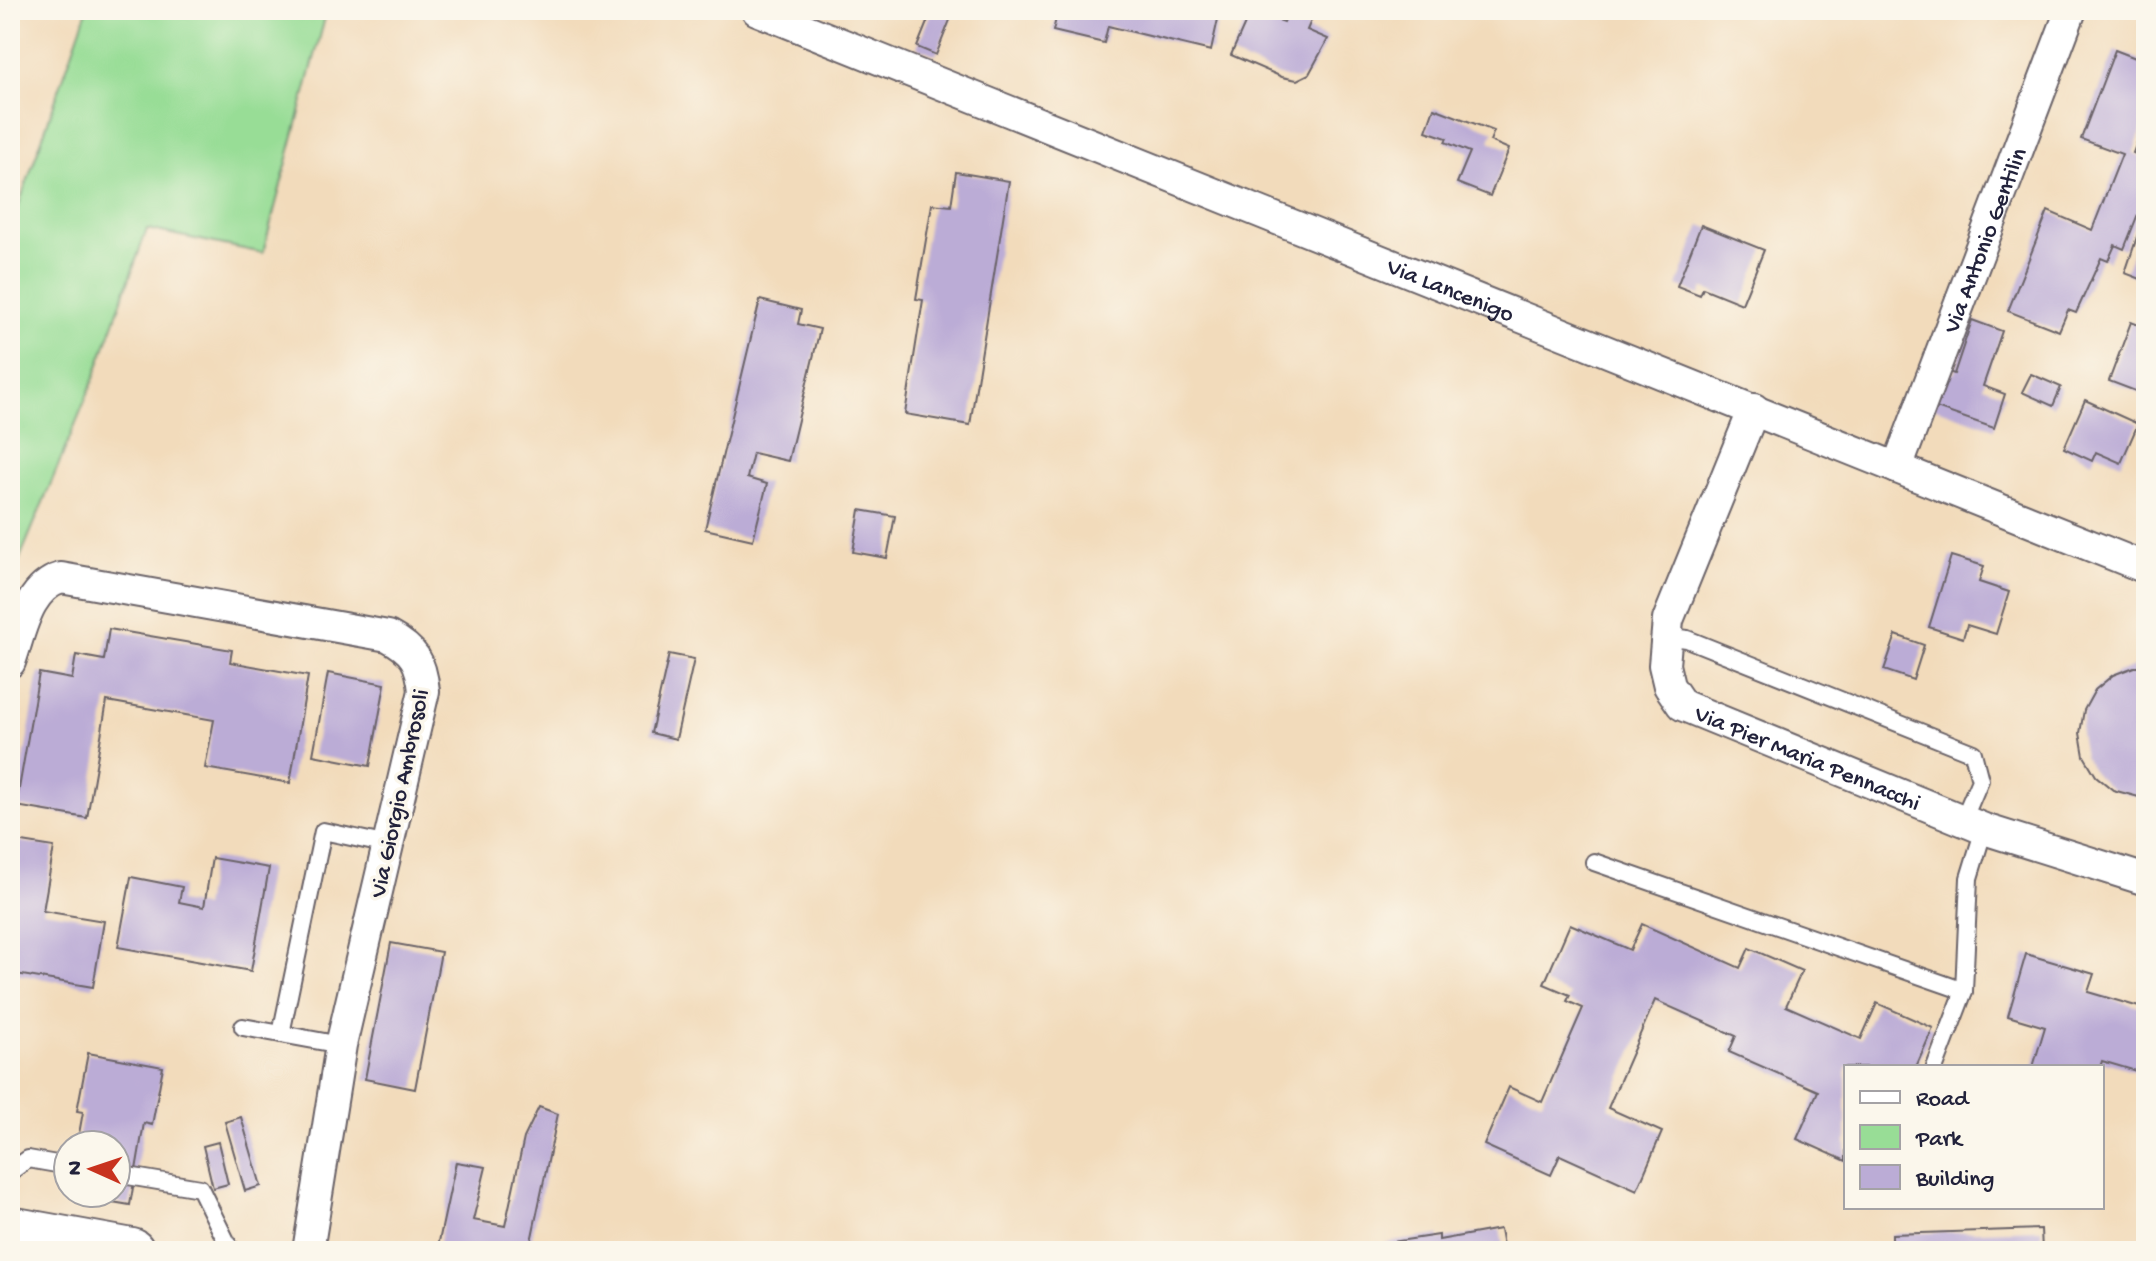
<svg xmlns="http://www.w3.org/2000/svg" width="2156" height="1261" font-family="'Gochi Hand',sans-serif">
<rect width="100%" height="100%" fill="#fbf7ec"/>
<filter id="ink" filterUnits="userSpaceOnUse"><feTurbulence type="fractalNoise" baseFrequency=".0125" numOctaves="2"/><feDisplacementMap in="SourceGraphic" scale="16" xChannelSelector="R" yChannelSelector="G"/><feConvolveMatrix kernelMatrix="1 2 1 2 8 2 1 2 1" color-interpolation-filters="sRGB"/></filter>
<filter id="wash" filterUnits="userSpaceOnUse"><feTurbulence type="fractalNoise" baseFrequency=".006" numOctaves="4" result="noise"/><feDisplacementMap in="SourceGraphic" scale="32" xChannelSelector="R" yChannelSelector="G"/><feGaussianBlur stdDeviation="1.8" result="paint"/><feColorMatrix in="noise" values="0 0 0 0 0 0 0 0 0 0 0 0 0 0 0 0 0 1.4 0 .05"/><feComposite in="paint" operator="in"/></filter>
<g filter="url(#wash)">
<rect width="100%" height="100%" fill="#f2dbbb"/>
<!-- green -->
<polygon fill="#98dd96" stroke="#5d8068" stroke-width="2" points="87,10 327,10 263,253 147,229 92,384 10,582 10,208 17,210"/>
<g id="blocks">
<!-- building -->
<g fill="#bbacd6">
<polygon points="932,10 954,10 936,55 917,47"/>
<polygon points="1046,10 1220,10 1211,51 1108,26 1104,43 1053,31 1057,14"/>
<polygon points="1251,10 1284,22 1289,10 1313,16 1307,30 1328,39 1309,74 1297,80 1282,77 1231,55"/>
<polygon points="2115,50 2146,62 2146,119 2133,153 2146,158 2146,194 2124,249 2115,245 2108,261 2101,258 2076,313 2068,310 2059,331 2008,311 2048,211 2092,230 2122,154 2081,139"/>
<polygon points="1434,108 1494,131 1490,141 1509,149 1490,196 1457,183 1470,152 1445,142 1447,138 1426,131"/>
<polygon points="956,172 1009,181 970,425 905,414 923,300 916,299 932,204 951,206"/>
<polygon points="2145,213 2146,213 2146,281 2125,273"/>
<polygon points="1701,225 1764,250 1742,304 1703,288 1700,295 1677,286"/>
<polygon points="760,300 801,310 798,324 820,329 788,461 753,453 747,478 767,484 753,540 705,529"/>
<polygon points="1972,320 2002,331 1983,386 2005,394 1994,428 1933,407 1946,371 1954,374"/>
<polygon points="2131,322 2146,328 2146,395 2109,381"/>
<polygon points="2031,374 2061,387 2053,406 2022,392"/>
<polygon points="2085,400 2138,424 2121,463 2096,452 2092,461 2064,448"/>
<polygon points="860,510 895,516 887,558 853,552"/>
<polygon points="1951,556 1984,566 1979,582 2009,592 1996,634 1967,625 1963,638 1929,627"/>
<polygon points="109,629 232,650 230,662 308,676 290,783 205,768 214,720 107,701 87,818 16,806 39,673 72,679 76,655 104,660"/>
<polygon points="1896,635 1924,645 1913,680 1884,670"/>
<polygon points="669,654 694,659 676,739 651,733"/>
<polygon points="2134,667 2146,667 2146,799 2113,790 2096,776 2084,756 2080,733 2084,710 2095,690 2113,675"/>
<polygon points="328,673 385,684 370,766 313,755"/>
<polygon points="10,840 54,847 43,911 104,921 93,987 10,973"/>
<polygon points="212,858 269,868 251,971 118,947 131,877 182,887 179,902 204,907"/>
<polygon points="1570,924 1630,950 1642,924 1740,968 1749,948 1802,971 1786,1006 1861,1039 1877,1003 1933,1028 1916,1067 1846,1067 1846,1161 1797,1139 1818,1091 1729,1052 1736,1036 1655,1000 1608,1108 1662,1132 1637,1190 1560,1155 1551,1175 1484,1145 1509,1087 1542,1102 1583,1008 1567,1001 1570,995 1544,984"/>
<polygon points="391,943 441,952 415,1089 365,1079"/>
<polygon points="2026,954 2094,974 2088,992 2146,1009 2146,1074 2102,1061 2100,1067 2033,1067 2045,1027 2008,1016"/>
<polygon points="88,1053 163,1067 152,1125 144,1123 130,1205 72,1195 116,1193 116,1145 77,1145 83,1112 77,1111"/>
<polygon points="539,1107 558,1114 529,1251 437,1251 456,1162 486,1167 473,1220 505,1226 524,1138"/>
<polygon points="241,1117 261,1186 245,1191 225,1122"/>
<polygon points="218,1142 228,1184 213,1188 203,1146"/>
<polygon points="1500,1229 1504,1251 1387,1251 1385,1243 1439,1235 1439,1240"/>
<polygon points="2041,1229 2042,1251 1892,1251 1892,1234"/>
</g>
</g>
</g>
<g filter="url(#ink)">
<use href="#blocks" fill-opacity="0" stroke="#6b6368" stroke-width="2"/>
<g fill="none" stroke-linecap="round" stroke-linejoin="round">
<!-- service casing -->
<g stroke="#6b6368" stroke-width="20">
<g id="service">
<polyline points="1665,636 1687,639 1973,753 1980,780 1963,820"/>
<polyline points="1594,862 1964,991"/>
<polyline points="243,1027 341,1045"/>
<polyline points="281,1034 323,831 388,845"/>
<polyline points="1935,1067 1964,991 1969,878 1984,829"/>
<polyline points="10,1172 28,1159 68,1166"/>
<polyline points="116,1174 200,1188 231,1251"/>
</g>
</g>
<!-- minor casing -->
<g stroke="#6b6368" stroke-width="34">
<g id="minor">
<path id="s1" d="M757,10L2146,568"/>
<path id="s2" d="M1754,409L1668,620L1664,665L1669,686L1682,705L1984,829L2146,880"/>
<path id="s3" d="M1897,468L2071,10"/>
<path d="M10,662C21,632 27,588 61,578L388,636C414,650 421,661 424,691L341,1045L308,1251"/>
</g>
</g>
<!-- primary casing -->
<g stroke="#6b6368" stroke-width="48">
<polyline id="primary" points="10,1229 132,1251"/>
</g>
<!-- service -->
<use href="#service" stroke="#fff" stroke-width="16"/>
<!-- minor -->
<use href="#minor" stroke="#fff" stroke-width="30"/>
<!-- primary -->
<use href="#primary" stroke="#fff" stroke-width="44"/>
</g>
</g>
<g text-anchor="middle" stroke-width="7" stroke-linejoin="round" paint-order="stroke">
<!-- street labels -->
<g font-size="24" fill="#22223b" stroke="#fbf7ec">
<text dy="8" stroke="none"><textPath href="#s3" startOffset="244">Via Antonio Gentilin</textPath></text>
<text dy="8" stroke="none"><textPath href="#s1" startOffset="748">Via Lancenigo</textPath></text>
<text dy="8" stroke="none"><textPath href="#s2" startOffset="454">Via Pier Maria Pennacchi</textPath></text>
<text transform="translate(398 793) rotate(-78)" y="8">Via Giorgio Ambrosoli</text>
</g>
</g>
<!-- margin -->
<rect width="2156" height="1261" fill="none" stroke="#fbf7ec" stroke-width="40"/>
<!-- legend -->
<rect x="1844" y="1065" width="260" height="144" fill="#fbf7ec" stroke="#a4a2a5" stroke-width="2"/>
<rect x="1860" y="1091" width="40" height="12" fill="#ffffff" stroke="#a4a2a5" stroke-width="2"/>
<text x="1916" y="1105" font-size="24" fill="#22223b">Road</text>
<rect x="1860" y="1125" width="40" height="24" fill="#98dd96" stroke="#a4a2a5" stroke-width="2"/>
<text x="1916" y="1145" font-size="24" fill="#22223b">Park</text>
<rect x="1860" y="1165" width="40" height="24" fill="#bbacd6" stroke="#a4a2a5" stroke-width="2"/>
<text x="1916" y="1185" font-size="24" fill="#22223b">Building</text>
<!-- north arrow -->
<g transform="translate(92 1169) rotate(273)"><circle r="38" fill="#fbf7ec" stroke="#a4a2a5" stroke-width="2"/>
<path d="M0-6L14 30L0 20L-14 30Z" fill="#c8321e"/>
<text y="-12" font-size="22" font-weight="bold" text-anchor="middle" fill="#22223b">N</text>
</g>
</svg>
